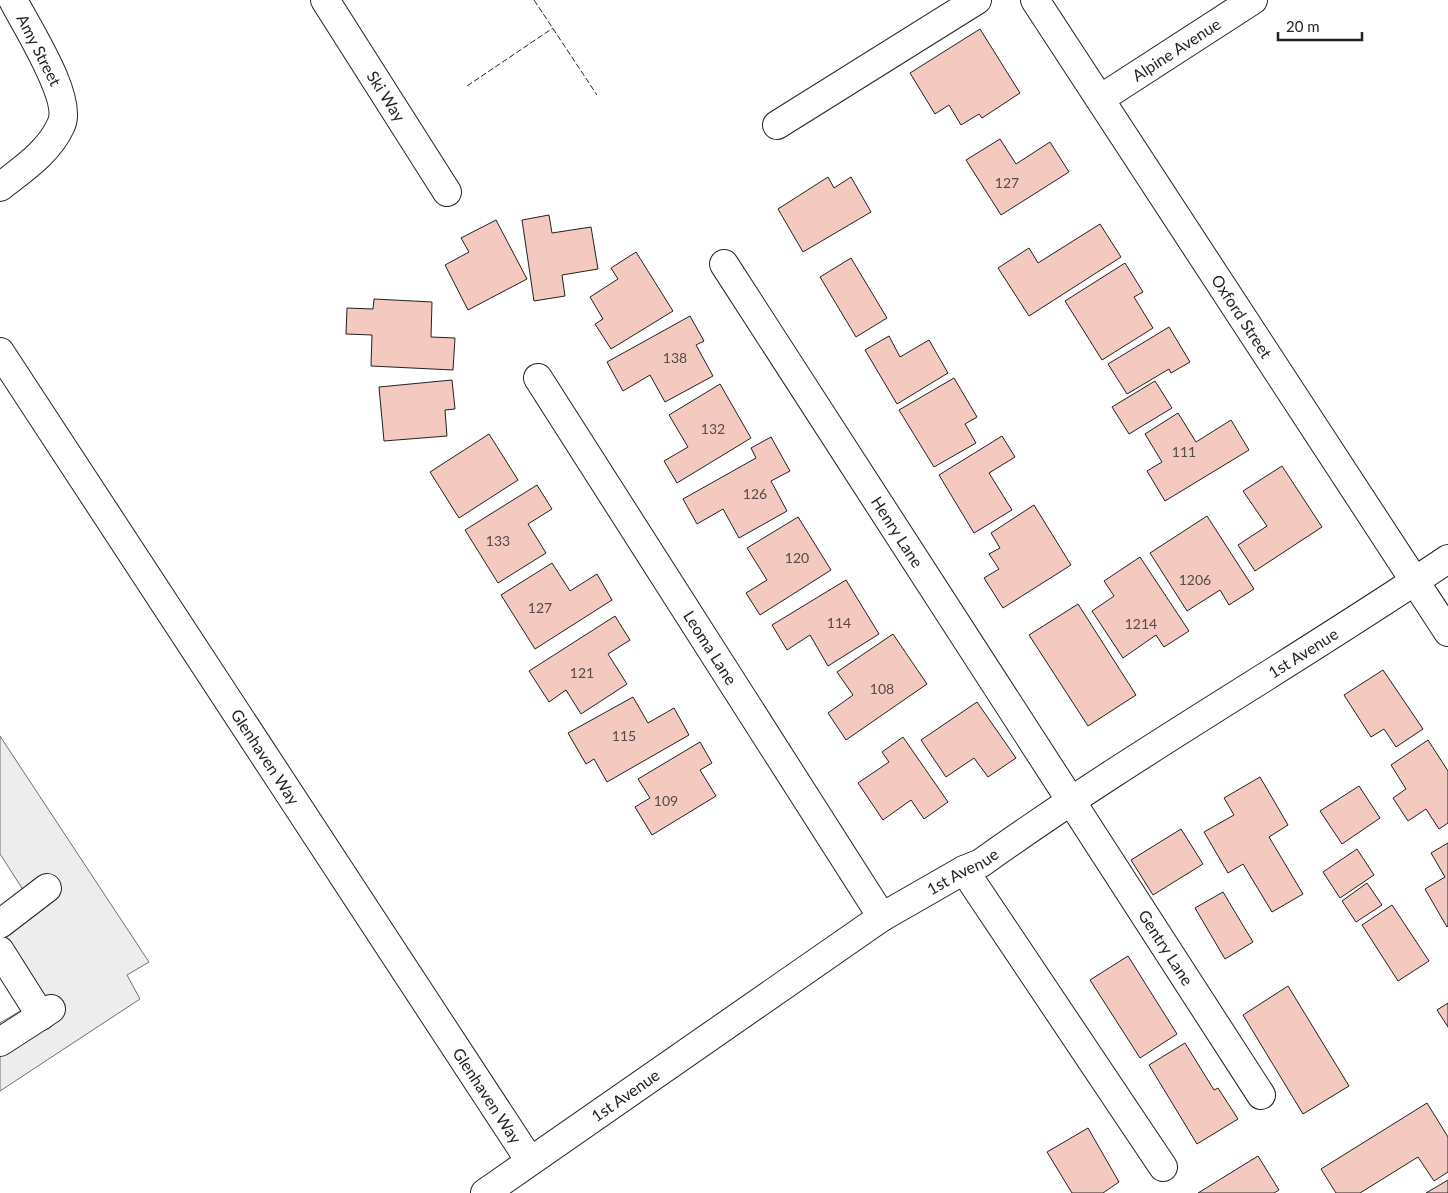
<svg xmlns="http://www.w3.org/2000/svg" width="1448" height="1193" font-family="Lato,sans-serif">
<rect width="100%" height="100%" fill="#fff"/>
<!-- parking -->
<polygon fill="#ededed" stroke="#6f6f6f" points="0,736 149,962 127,975 140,999 0,1091 0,1023 42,998 0,926 31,902 0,854"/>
<!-- building -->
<g fill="#f3c9c0" stroke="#222">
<polygon points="980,29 1020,93 982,118 979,114 961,125 949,105 935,114 910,73"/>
<polygon points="1000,139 1016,164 1050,142 1069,172 1001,215 966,160"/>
<polygon points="828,177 834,188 851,177 871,212 803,252 778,209"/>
<polygon points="549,215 552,233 591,227 598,269 562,275 565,296 534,301 522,220"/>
<polygon points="496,220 527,279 468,310 445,265 469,252 461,238"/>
<polygon points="1100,224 1121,257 1029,316 998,268 1029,248 1038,263"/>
<polygon points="636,252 673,311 611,349 595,324 603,319 590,297 618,279 611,268"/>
<polygon points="851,258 887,318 856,337 820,277"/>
<polygon points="1125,263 1143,292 1134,297 1153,328 1102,360 1065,301"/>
<polygon points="374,299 432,302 431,337 455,338 453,370 371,366 372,335 346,334 347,308 373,309"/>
<polygon points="690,316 704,341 696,345 713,376 665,402 650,375 623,391 607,362"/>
<polygon points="1169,327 1190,362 1171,373 1169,369 1127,394 1108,364"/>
<polygon points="889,336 900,357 929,340 948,373 897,404 865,350"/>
<polygon points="954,378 977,417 965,424 976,443 934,467 899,410"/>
<polygon points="452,380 455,409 445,410 447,436 384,441 379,387"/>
<polygon points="1155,381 1172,408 1129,434 1112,407"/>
<polygon points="720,384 751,438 677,483 664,461 688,447 669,415"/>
<polygon points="1178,413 1196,442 1231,420 1249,450 1165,501 1147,471 1162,462 1145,434"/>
<polygon points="489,434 518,480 459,518 430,472"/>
<polygon points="1002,436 1015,457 989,473 1012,510 974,533 939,475"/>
<polygon points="771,437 790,471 771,481 787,511 739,538 723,509 697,524 683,499 756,458 751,448"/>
<polygon points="1282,466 1322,527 1255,571 1238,545 1267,526 1243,491"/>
<polygon points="537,485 552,509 528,524 546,553 498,583 465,530"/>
<polygon points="1034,505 1071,565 1003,608 984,578 999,569 989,554 1000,548 991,533"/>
<polygon points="1207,516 1254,589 1229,605 1220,590 1187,611 1150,553"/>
<polygon points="798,517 831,570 760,615 746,593 767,580 747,548"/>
<polygon points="1140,557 1189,631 1164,647 1156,635 1123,658 1092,611 1114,596 1104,581"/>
<polygon points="552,563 570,591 597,574 612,600 535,649 501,595"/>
<polygon points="846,580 879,634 828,666 810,635 787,650 772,625"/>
<polygon points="1078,604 1136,695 1088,726 1029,635"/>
<polygon points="615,616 630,640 608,654 627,684 581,714 566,690 549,702 529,671"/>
<polygon points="893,634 927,684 846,740 828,713 853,695 837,672"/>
<polygon points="1383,670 1423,729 1396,747 1384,729 1371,737 1344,695"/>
<polygon points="633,697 648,723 674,708 689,735 607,782 594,759 586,764 568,733"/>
<polygon points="977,702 1016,758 988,777 974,758 946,777 921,740"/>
<polygon points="903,737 948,802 924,819 911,800 883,820 858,783 889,762 882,752"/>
<polygon points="1428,740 1448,771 1448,823 1439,829 1426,809 1408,821 1393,798 1406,789 1391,765"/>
<polygon points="700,742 712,763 700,770 716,796 652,835 635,807 650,798 638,779"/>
<polygon points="1260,777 1288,825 1269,837 1303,894 1272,912 1243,864 1228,873 1204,832 1234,815 1224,798"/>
<polygon points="1359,786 1380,818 1342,844 1320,811"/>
<polygon points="1181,829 1203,864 1153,895 1131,860"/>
<polygon points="1448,843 1448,926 1447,927 1425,889 1445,877 1431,853"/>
<polygon points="1357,849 1374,875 1340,898 1323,872"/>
<polygon points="1367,883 1382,905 1356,922 1342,901"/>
<polygon points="1223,892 1253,942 1225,959 1195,908"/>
<polygon points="1392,905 1429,961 1398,981 1362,925"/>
<polygon points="1128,956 1177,1034 1140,1058 1090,980"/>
<polygon points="1288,986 1349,1086 1303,1114 1243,1015"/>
<polygon points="1448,1003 1448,1027 1437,1010"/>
<polygon points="1185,1043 1214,1090 1218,1088 1238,1119 1197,1144 1149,1065"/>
<polygon points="1427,1103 1448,1137 1448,1172 1434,1181 1418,1157 1360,1193 1336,1193 1321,1169"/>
<polygon points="1088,1128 1119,1182 1103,1193 1072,1193 1047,1152"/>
<polygon points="1258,1156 1279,1190 1274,1193 1198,1193"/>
<polygon points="1448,1180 1448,1193 1426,1193"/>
</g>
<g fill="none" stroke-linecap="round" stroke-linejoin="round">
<!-- minor casing -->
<g stroke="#222" stroke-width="30">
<g id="minor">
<path id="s1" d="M325,0L447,192"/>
<path id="s2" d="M1035,0L1448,632"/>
<path id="s3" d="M1100,99L1253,0"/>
<polyline points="777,125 977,0"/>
<path d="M0,187C23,169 49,152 61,125C74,99 26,26 13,0"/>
<path id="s4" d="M724,264L1261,1095"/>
<path id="s5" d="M0,352L530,1161"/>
<path id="s6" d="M538,378L882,917"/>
<polyline points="964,870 1163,1167"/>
<polyline points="0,924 47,888"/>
<polyline points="0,951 41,1016"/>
<polyline points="0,1042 51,1009"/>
<path id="s7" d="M485,1193L882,917L964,870L981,863C1132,755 1294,663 1448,559"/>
</g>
</g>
<!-- minor -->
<use href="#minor" stroke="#fff" stroke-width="28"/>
<!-- fence -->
<g stroke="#222" stroke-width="1" stroke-dasharray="6 2.5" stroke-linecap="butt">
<polyline points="534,0 597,95"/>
<polyline points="467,86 553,28"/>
</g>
</g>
<g text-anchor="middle" stroke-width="4" stroke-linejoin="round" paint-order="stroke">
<!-- number labels -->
<g font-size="14" fill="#564c4a">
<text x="1007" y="188">127</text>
<text x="675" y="363">138</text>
<text x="713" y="434">132</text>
<text x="1184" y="457">111</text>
<text x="755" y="499">126</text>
<text x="498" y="546">133</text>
<text x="797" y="563">120</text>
<text x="1195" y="585">1206</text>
<text x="540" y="613">127</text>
<text x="839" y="628">114</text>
<text x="1141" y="629">1214</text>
<text x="582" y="678">121</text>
<text x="882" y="694">108</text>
<text x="624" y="741">115</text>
<text x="666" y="806">109</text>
</g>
<!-- street labels -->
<g font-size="16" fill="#222" stroke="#fff">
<text dy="6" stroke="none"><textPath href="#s3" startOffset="91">Alpine Avenue</textPath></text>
<text transform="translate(39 50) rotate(63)" y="6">Amy Street</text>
<text dy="6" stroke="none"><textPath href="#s1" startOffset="114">Ski Way</textPath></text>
<text dy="6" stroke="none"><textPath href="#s2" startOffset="378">Oxford Street</textPath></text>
<text dy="6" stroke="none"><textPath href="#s4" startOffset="319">Henry Lane</textPath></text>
<text dy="6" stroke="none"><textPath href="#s6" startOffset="320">Leoma Lane</textPath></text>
<text dy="6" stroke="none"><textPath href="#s7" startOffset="981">1st Avenue</textPath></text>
<text dy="6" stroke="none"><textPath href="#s5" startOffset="484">Glenhaven Way</textPath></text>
<text dy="6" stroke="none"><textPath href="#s7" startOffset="576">1st Avenue</textPath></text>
<text dy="6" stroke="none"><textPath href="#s4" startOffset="814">Gentry Lane</textPath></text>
<text dy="6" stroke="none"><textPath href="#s5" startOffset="889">Glenhaven Way</textPath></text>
<text dy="6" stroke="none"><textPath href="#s7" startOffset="171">1st Avenue</textPath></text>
</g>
</g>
<!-- scale -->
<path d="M1278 32v8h84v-8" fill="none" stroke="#222222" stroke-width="2.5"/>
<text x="1286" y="32" font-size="15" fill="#222222" stroke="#ffffff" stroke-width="4" paint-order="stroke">20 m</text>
</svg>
